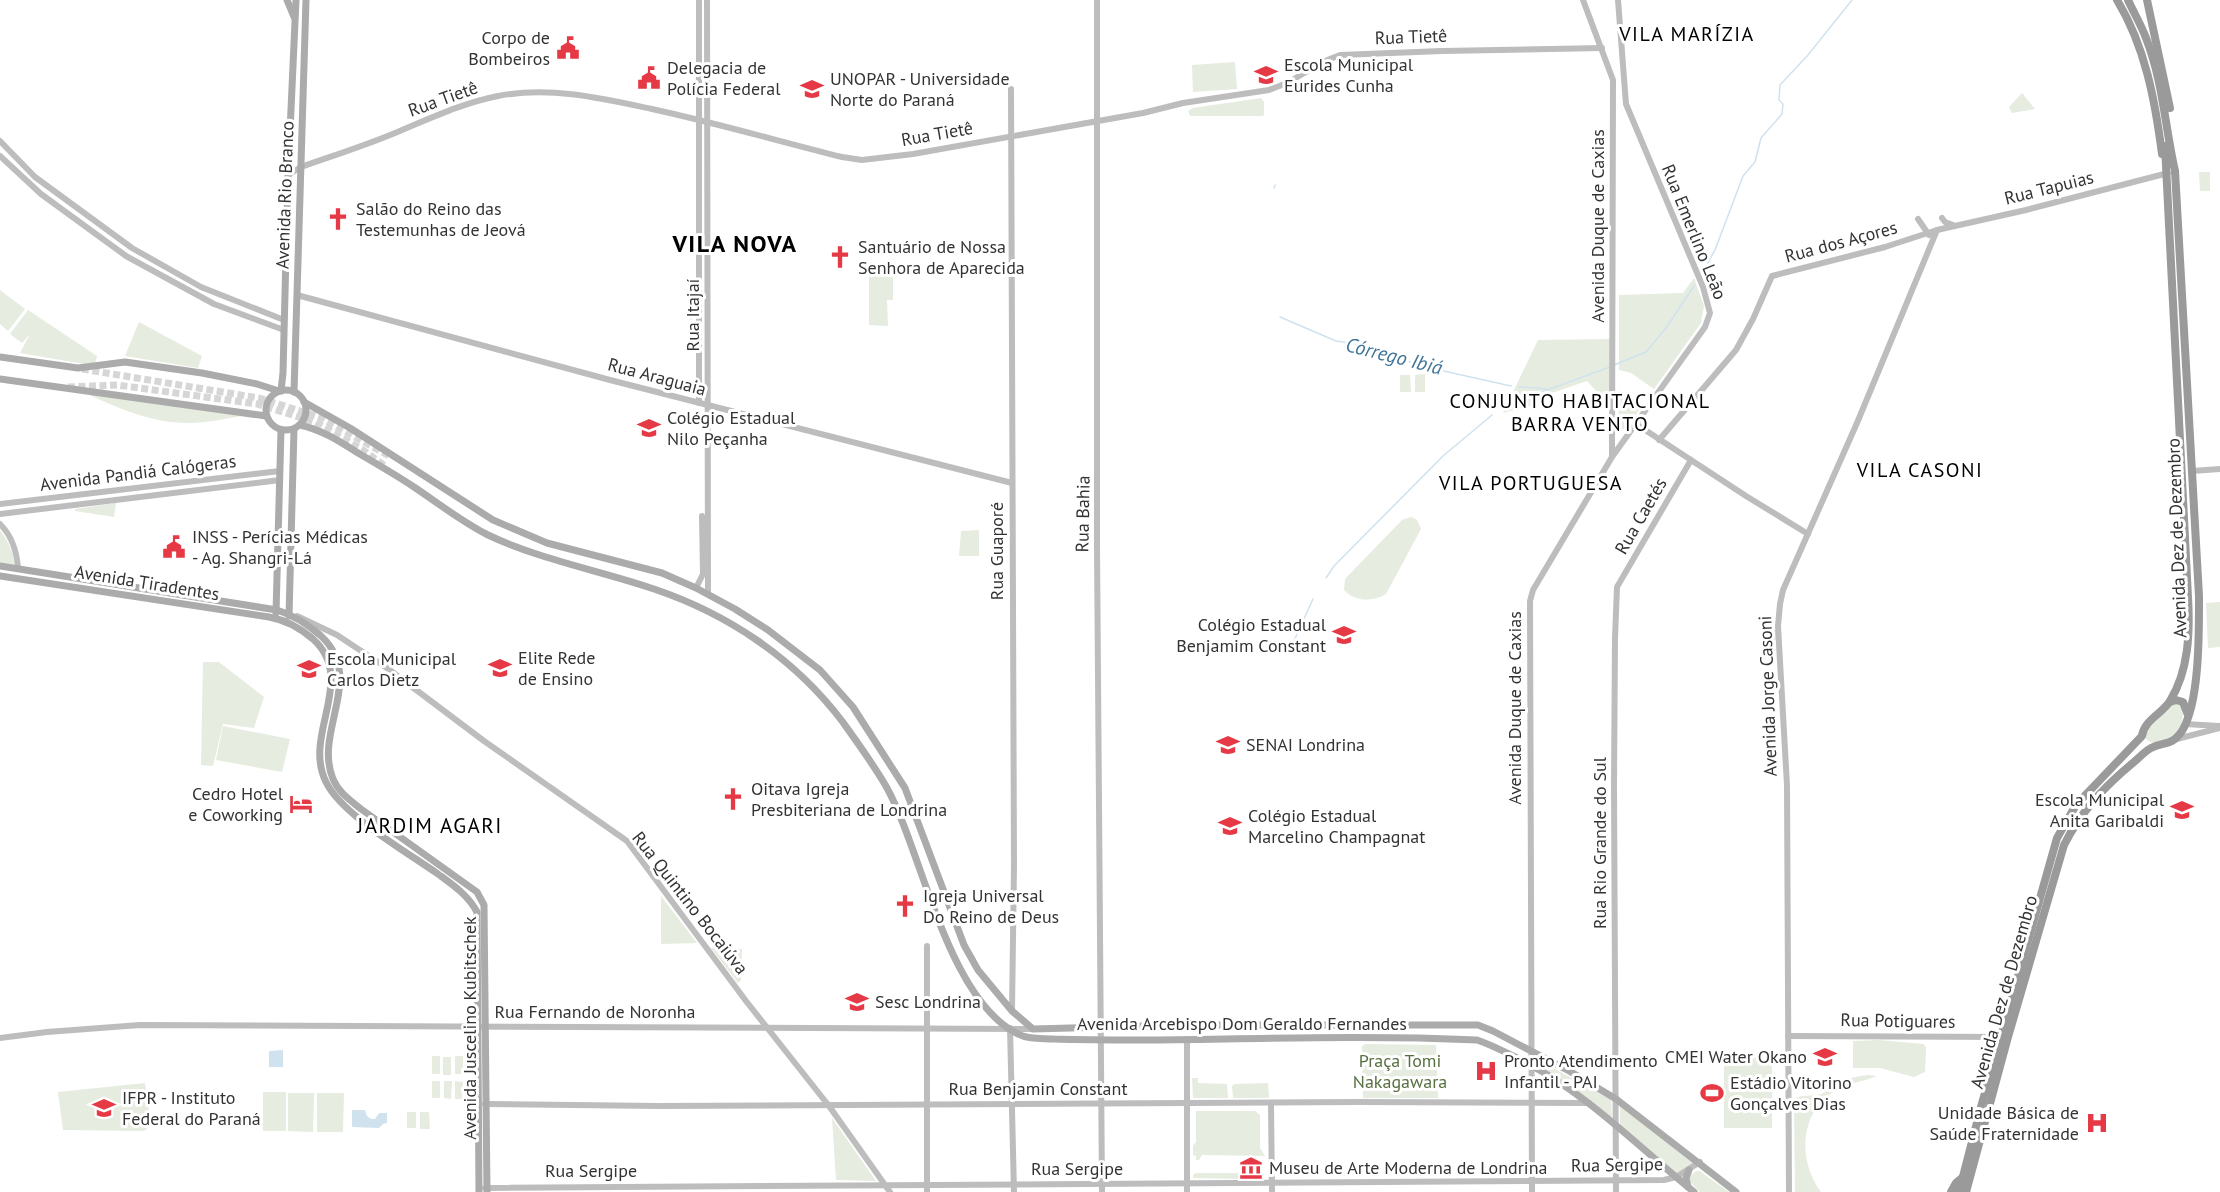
<svg xmlns="http://www.w3.org/2000/svg" width="2220" height="1192" font-family="'PT Sans',sans-serif">
<rect width="100%" height="100%" fill="#fff"/>
<!-- green -->
<g fill="#e6ecdf">
<polygon points="1235,62 1237,89 1193,92 1192,65"/>
<polygon points="2022,93 2035,109 2012,113 2009,107"/>
<polygon points="1261,98 1264,102 1264,115 1262,116 1190,116 1188,111 1193,108"/>
<polygon points="2199,172 2210,172 2210,191 2200,191"/>
<polygon points="869,264 893,265 893,300 887,300 888,326 869,325"/>
<polygon points="1694,278 1704,306 1701,323 1654,389 1631,373 1619,370 1619,295 1683,293"/>
<polygon points="0,290 25,309 8,331 0,324"/>
<polygon points="689,300 696,302 692,320 685,318"/>
<polygon points="28,310 97,356 95,363 84,364 20,353 30,334 22,343 10,334"/>
<polygon points="139,322 202,356 198,368 125,356"/>
<polygon points="1611,339 1611,407 1587,381 1531,400 1530,406 1503,413 1538,340"/>
<polygon points="1425,374 1425,392 1415,392 1415,375"/>
<polygon points="1400,375 1410,375 1411,392 1400,392"/>
<polygon points="1619,390 1642,406 1627,427 1623,429 1618,427"/>
<path d="M81,391L241,416C224,419 206,423 189,423C149,423 116,407 81,391Z"/>
<polygon points="116,503 114,517 75,511 75,509"/>
<path d="M1411,517L1417,520L1421,529L1386,594C1372,602 1355,602 1344,590L1345,579L1402,520Z"/>
<path d="M0,530C8,541 14,552 14,566L0,564Z"/>
<polygon points="979,530 979,556 959,556 961,531"/>
<polygon points="2220,602 2220,647 2208,648 2206,603"/>
<polygon points="1763,623 1776,630 1776,640 1761,640 1761,626"/>
<polygon points="203,662 219,662 264,697 254,728 223,724 213,766 201,765"/>
<path d="M2176,703L2181,705C2190,726 2163,754 2146,739V731L2170,706Z"/>
<polygon points="223,726 290,739 282,772 216,760"/>
<polygon points="661,896 697,943 661,944"/>
<polygon points="711,948 742,949 741,980 738,983"/>
<polygon points="1879,1040 1924,1044 1926,1048 1925,1072 1914,1077 1880,1068 1853,1068 1853,1041"/>
<polygon points="1366,1044 1436,1045 1438,1098 1363,1098 1362,1052 1362,1046"/>
<rect x="432" y="1056" width="8" height="18"/>
<rect x="455" y="1056" width="8" height="18"/>
<rect x="443" y="1057" width="8" height="18"/>
<rect x="465" y="1057" width="8" height="17"/>
<rect x="1724" y="1058" width="48" height="70"/>
<polygon points="1539,1060 1611,1100 1612,1116 1610,1117 1557,1076 1538,1066 1536,1063"/>
<path d="M1869,1075L1877,1076C1863,1082 1849,1082 1833,1092C1799,1114 1798,1161 1821,1192H1795L1794,1099C1801,1094 1812,1097 1821,1094C1827,1092 1832,1087 1838,1084C1847,1078 1858,1076 1869,1075Z"/>
<polygon points="1192,1078 1198,1078 1198,1083 1227,1084 1228,1098 1193,1098"/>
<rect x="432" y="1081" width="8" height="17"/>
<polygon points="444,1081 452,1081 451,1099 444,1098"/>
<polygon points="455,1081 463,1082 462,1099 455,1099"/>
<polygon points="465,1082 473,1082 472,1099 465,1099"/>
<polygon points="145,1083 151,1125 144,1131 63,1130 58,1092"/>
<polygon points="1268,1083 1269,1098 1233,1098 1232,1086 1234,1084"/>
<rect x="263" y="1092" width="23" height="39"/>
<polygon points="288,1093 314,1093 313,1132 288,1131"/>
<polygon points="317,1093 344,1093 343,1132 317,1132"/>
<polygon points="1620,1104 1695,1163 1677,1174 1620,1126"/>
<polygon points="1196,1111 1255,1111 1260,1115 1260,1148 1265,1156 1202,1155 1199,1160 1196,1160 1196,1156 1193,1155 1193,1146 1196,1142"/>
<rect x="407" y="1112" width="9" height="16"/>
<polygon points="420,1112 429,1112 430,1129 420,1129"/>
<polygon points="832,1118 876,1181 836,1180"/>
<path d="M1696,1171H1700C1709,1179 1719,1184 1729,1192H1700L1689,1181L1690,1176Z"/>
<polygon points="1196,1173 1248,1173 1248,1179 1193,1178 1193,1175"/>
</g>
<!-- water -->
<g fill="#cfe2ee">
<polygon points="283,1050 283,1067 269,1067 269,1051"/>
<polygon points="352,1110 365,1110 367,1116 371,1119 375,1119 379,1113 387,1113 387,1123 383,1124 379,1128 352,1127"/>
</g>
<g fill="none" stroke-linecap="round" stroke-linejoin="round">
<!-- stream -->
<g stroke="#cfe2ee" stroke-width="1.5">
<polyline points="1274,188 1275,185"/>
<polyline points="1704,270 1715,250 1743,176 1755,162 1761,138 1782,114 1783,104 1779,100 1780,85 1808,55 1852,0"/>
<polyline points="1280,317 1336,341 1364,345 1421,366 1511,386"/>
<polyline points="1614,365 1646,352 1666,328 1694,286"/>
<polyline points="1519,387 1547,389"/>
<polyline points="1505,408 1517,401 1610,367"/>
<polyline points="1326,578 1334,566 1443,456 1492,415"/>
<polyline points="1293,643 1313,599"/>
</g>
<!-- primary-tunnel -->
<g stroke="#d6d6d6" stroke-width="7" stroke-dasharray="7 3.5" stroke-linecap="butt">
<polyline points="82,369 259,398 319,417 391,457"/>
<polyline points="68,387 117,385 257,404 315,422 363,450 385,466"/>
</g>
<!-- secondary -->
<g stroke="#bdbdbd" stroke-width="6">
<polyline points="699,0 699,403"/>
<polyline points="707,0 708,594"/>
<polyline points="1097,0 1097,547 1102,1192"/>
<polyline points="1583,0 1613,80 1612,456"/>
<polyline points="1011,89 1014,865 1012,1011"/>
<polyline points="0,141 35,177 132,248 201,287 284,320"/>
<polyline points="0,156 41,194 126,256 214,304 284,330"/>
<path d="M288,175L301,167C332,156 364,146 395,133C429,119 462,103 498,96C550,86 601,98 652,109C716,123 778,141 842,157L862,160L913,154L1143,113L1183,103L1269,90L1287,83L1325,61L1340,55L1442,51L1602,48"/>
<polyline points="1942,218 1945,222 1953,225"/>
<polyline points="1918,219 1929,235"/>
<polyline points="297,295 610,380 1012,483"/>
<polyline points="1636,424 1746,496 1808,534"/>
<polyline points="1659,440 1736,350 1753,319 1772,276 1885,247 1937,230 2026,210 2168,173"/>
<polyline points="2192,471 2220,469"/>
<polyline points="0,504 280,471"/>
<polyline points="0,514 280,480"/>
<path d="M0,524C12,536 17,552 18,569"/>
<polyline points="696,588 703,574 702,516"/>
<polyline points="297,616 337,635 387,668 484,741 627,841 746,1001 829,1106 890,1192"/>
<polyline points="2185,724 2219,726"/>
<polyline points="2173,740 2220,728"/>
<polyline points="927,946 927,1192"/>
<polyline points="1010,1028 1014,1192"/>
<polyline points="1788,1036 2004,1037"/>
<polyline points="0,1038 47,1032 140,1025 1033,1029"/>
<polyline points="1187,1039 1187,1192"/>
<polyline points="1271,1103 1272,1192"/>
<polyline points="485,1104 659,1106 1360,1102 1589,1103"/>
<polyline points="485,1188 1664,1180 1676,1177 1700,1162"/>
<polyline points="1532,1192 1530,601 1533,590 1612,457 1705,327 1710,313 1703,287 1626,104 1618,0"/>
<polyline points="1616,1192 1614,786 1615,638 1617,587 1691,460"/>
<polyline points="1789,1192 1787,785 1778,626 1780,604 1783,590 1857,423 1937,230"/>
</g>
<!-- primary -->
<g stroke="#ababab" stroke-width="7">
<polyline points="287,0 294,17"/>
<polyline points="0,357 78,368 125,362 202,373 257,384 279,391"/>
<polyline points="0,379 266,416"/>
<circle cx="286" cy="410" r="20"/>
<polyline points="281,391 283,373 288,175 296,0"/>
<polyline points="294,392 306,0"/>
<polyline points="304,402 350,428 493,520 547,543 662,573 696,588 735,609 768,630 820,670 853,707 905,788 964,945 978,970 1012,1011 1033,1029 1182,1025 1478,1025 1493,1031 1571,1072 1616,1099 1736,1192"/>
<path d="M300,425C322,430 339,441 358,453C377,464 396,475 414,487C438,503 462,522 488,535C541,560 598,570 654,589C728,614 794,658 842,721C857,742 874,765 887,788C923,854 947,999 1018,1034C1029,1040 1043,1038 1054,1039C1084,1040 1113,1040 1142,1040C1253,1039 1366,1035 1477,1040C1492,1045 1505,1052 1519,1059C1586,1092 1636,1145 1694,1192"/>
<path d="M0,566L277,610C293,615 307,624 320,635C367,677 313,731 333,779C339,793 350,800 361,809L477,892L484,905L487,1192"/>
<path d="M0,576L269,617C286,620 299,627 313,639C358,680 302,734 326,782C342,815 407,852 438,874C453,885 468,895 477,912L479,1192"/>
<polyline points="276,613 281,430"/>
<polyline points="289,616 294,429"/>
<polyline points="1688,1187 1686,1178 1689,1170"/>
</g>
<!-- highway -->
<g stroke="#9a9a9a" stroke-width="8">
<path d="M2117,0C2145,46 2155,100 2162,154"/>
<polyline points="2147,0 2170,108"/>
<polyline points="2170,702 2176,700 2183,702 2188,715"/>
<polyline points="1951,1192 1956,1183 1963,1177"/>
<path d="M1959,1192L1981,1107L2057,838L2076,805L2142,736C2144,720 2163,713 2170,701C2189,670 2190,632 2188,597L2165,146"/>
<path d="M1966,1192L2008,1037L2064,845C2081,811 2105,786 2134,762C2139,758 2145,751 2151,748C2164,741 2171,747 2182,731C2200,702 2199,631 2199,596L2175,171C2165,127 2163,81 2146,38C2141,25 2134,13 2128,0"/>
</g>
</g>
<!-- icons -->
<defs>
<g id="civic-bare" transform="scale(1.8)"><path d="M-.6-6.5H3V-4.5H.6V-3L4-1V1h2V6H-6V1h2V-1L-.6-3ZM-1.2 2.5V6h2.4V2.5Z" fill="#e63946" stroke="#fff" stroke-width="2.5" paint-order="stroke"/></g>
<g id="school-bare" transform="scale(1.8)"><path d="M0-5L7-2L0 1L-7-2ZM-4 1L0 2.5L4 1V4Q0 6-4 4Z" fill="#e63946" stroke="#fff" stroke-width="2.5" paint-order="stroke"/></g>
<g id="university-bare" transform="scale(1.8)"><path d="M0-5L7-2L0 1L-7-2ZM-4 1L0 2.5L4 1V4Q0 6-4 4Z" fill="#e63946" stroke="#fff" stroke-width="2.5" paint-order="stroke"/></g>
<g id="church-bare" transform="scale(1.8)"><path d="M-1.2-6h2.4v3.5h3.3v2.4h-3.3V6h-2.4V-.1h-3.3v-2.4h3.3Z" fill="#e63946" stroke="#fff" stroke-width="2.5" paint-order="stroke"/></g>
<g id="hotel-bare" transform="scale(1.8)"><path d="M-6-4.5h1.5V1H6V5H4.5V3h-9V5H-6ZM-4 0a1.8 1.8 0 1 1 3.6 0ZM.5 0V-2.5h3Q6-2.5 6 0Z" fill="#e63946" stroke="#fff" stroke-width="2.5" paint-order="stroke"/></g>
<g id="hospital-bare" transform="scale(1.8)"><path d="M-5-5h3v3.5h4V-5h3V5h-3V1.5h-4V5h-3Z" fill="#e63946" stroke="#fff" stroke-width="2.5" paint-order="stroke"/></g>
<g id="stadium-bare" transform="scale(1.8)"><path d="M0-5a6.5 5 0 1 0 0 10a6.5 5 0 1 0 0-10ZM-3.5-1.8h7v3.6h-7Z" fill="#e63946" stroke="#fff" stroke-width="2.5" paint-order="stroke"/></g>
<g id="museum-bare" transform="scale(1.8)"><path d="M0-6L6-3V-2H-6V-3ZM-5-1h2V3h-2ZM-1-1h2V3h-2ZM3-1h2V3H3ZM-6 4H6V6H-6Z" fill="#e63946" stroke="#fff" stroke-width="2.5" paint-order="stroke"/></g>
</defs>
<g fill-rule="evenodd">
<use href="#civic-bare" x="568" y="48"/>
<use href="#school-bare" x="1266" y="75"/>
<use href="#civic-bare" x="649" y="78"/>
<use href="#university-bare" x="812" y="89"/>
<use href="#church-bare" x="338" y="219"/>
<use href="#church-bare" x="840" y="257"/>
<use href="#school-bare" x="649" y="428"/>
<use href="#civic-bare" x="174" y="547"/>
<use href="#school-bare" x="1344" y="635"/>
<use href="#school-bare" x="500" y="668"/>
<use href="#school-bare" x="309" y="669"/>
<use href="#university-bare" x="1228" y="745"/>
<use href="#church-bare" x="733" y="799"/>
<use href="#hotel-bare" x="301" y="804"/>
<use href="#school-bare" x="2182" y="810"/>
<use href="#school-bare" x="1230" y="826"/>
<use href="#church-bare" x="905" y="906"/>
<use href="#university-bare" x="857" y="1002"/>
<use href="#school-bare" x="1825" y="1057"/>
<use href="#hospital-bare" x="1486" y="1071"/>
<use href="#stadium-bare" x="1712" y="1093"/>
<use href="#university-bare" x="104" y="1108"/>
<use href="#hospital-bare" x="2097" y="1123"/>
<use href="#museum-bare" x="1251" y="1168"/>
</g>
<g text-anchor="middle" stroke-width="6" stroke-linejoin="round" paint-order="stroke">
<!-- street labels -->
<g font-size="18" fill="#333" stroke="#fff">
<text transform="translate(1411 37) rotate(-2)" y="6">Rua Tietê</text>
<text transform="translate(443 99) rotate(-20)" y="6">Rua Tietê</text>
<text transform="translate(937 134) rotate(-10)" y="6">Rua Tietê</text>
<text transform="translate(2049 188) rotate(-14)" y="6">Rua Tapuias</text>
<text transform="translate(285 195) rotate(-88)" y="6">Avenida Rio Branco</text>
<text transform="translate(1598 226) rotate(-90)" y="6">Avenida Duque de Caxias</text>
<text transform="translate(1694 232) rotate(68)" y="6">Rua Emerlino Leão</text>
<text transform="translate(1841 242) rotate(-15)" y="6">Rua dos Açores</text>
<text transform="translate(693 315) rotate(-90)" y="6">Rua Itajaí</text>
<text transform="translate(657 377) rotate(15)" y="6">Rua Araguaia</text>
<text transform="translate(138 473) rotate(-7)" y="6">Avenida Pandiá Calógeras</text>
<text transform="translate(1083 514) rotate(-89)" y="6">Rua Bahia</text>
<text transform="translate(1641 516) rotate(-60)" y="6">Rua Caetés</text>
<text transform="translate(2177 538) rotate(-92)" y="6">Avenida Dez de Dezembro</text>
<text transform="translate(997 551) rotate(-90)" y="6">Rua Guaporé</text>
<text transform="translate(147 583) rotate(9)" y="6">Avenida Tiradentes</text>
<text transform="translate(1768 696) rotate(-92)" y="6">Avenida Jorge Casoni</text>
<text transform="translate(1515 708) rotate(-90)" y="6">Avenida Duque de Caxias</text>
<text transform="translate(1600 843) rotate(-90)" y="6">Rua Rio Grande do Sul</text>
<text transform="translate(690 903) rotate(52)" y="6">Rua Quintino Bocaiúva</text>
<text transform="translate(2004 992) rotate(-74)" y="6">Avenida Dez de Dezembro</text>
<text x="595" y="1018">Rua Fernando de Noronha</text>
<text transform="translate(1898 1021) rotate(1)" y="6">Rua Potiguares</text>
<text x="1242" y="1030">Avenida Arcebispo Dom Geraldo Fernandes</text>
<text transform="translate(470 1028) rotate(-90)" y="6">Avenida Juscelino Kubitschek</text>
<text x="1038" y="1095">Rua Benjamin Constant</text>
<text transform="translate(1617 1165) rotate(-1)" y="6">Rua Sergipe</text>
<text x="1077" y="1175">Rua Sergipe</text>
<text x="591" y="1177">Rua Sergipe</text>
</g>
<!-- poi labels -->
<g font-size="18" fill="#333" stroke="#fff" text-anchor="start">
<text x="550" y="44" text-anchor="end">Corpo de<tspan x="550" dy="21">Bombeiros</tspan></text>
<text x="1284" y="71">Escola Municipal<tspan x="1284" dy="21">Eurides Cunha</tspan></text>
<text x="667" y="74">Delegacia de<tspan x="667" dy="21">Polícia Federal</tspan></text>
<text x="830" y="85">UNOPAR - Universidade<tspan x="830" dy="21">Norte do Paraná</tspan></text>
<text x="356" y="215">Salão do Reino das<tspan x="356" dy="21">Testemunhas de Jeová</tspan></text>
<text x="858" y="253">Santuário de Nossa<tspan x="858" dy="21">Senhora de Aparecida</tspan></text>
<text x="667" y="424">Colégio Estadual<tspan x="667" dy="21">Nilo Peçanha</tspan></text>
<text x="192" y="543">INSS - Perícias Médicas<tspan x="192" dy="21">- Ag. Shangri-Lá</tspan></text>
<text x="1326" y="631" text-anchor="end">Colégio Estadual<tspan x="1326" dy="21">Benjamim Constant</tspan></text>
<text x="518" y="664">Elite Rede<tspan x="518" dy="21">de Ensino</tspan></text>
<text x="327" y="665">Escola Municipal<tspan x="327" dy="21">Carlos Dietz</tspan></text>
<text x="1246" y="751">SENAI Londrina</text>
<text x="751" y="795">Oitava Igreja<tspan x="751" dy="21">Presbiteriana de Londrina</tspan></text>
<text x="283" y="800" text-anchor="end">Cedro Hotel<tspan x="283" dy="21">e Coworking</tspan></text>
<text x="2164" y="806" text-anchor="end">Escola Municipal<tspan x="2164" dy="21">Anita Garibaldi</tspan></text>
<text x="1248" y="822">Colégio Estadual<tspan x="1248" dy="21">Marcelino Champagnat</tspan></text>
<text x="923" y="902">Igreja Universal<tspan x="923" dy="21">Do Reino de Deus</tspan></text>
<text x="875" y="1008">Sesc Londrina</text>
<text x="1807" y="1063" text-anchor="end">CMEI Water Okano</text>
<text x="1504" y="1067">Pronto Atendimento<tspan x="1504" dy="21">Infantil - PAI</tspan></text>
<text x="1730" y="1089">Estádio Vitorino<tspan x="1730" dy="21">Gonçalves Dias</tspan></text>
<text x="122" y="1104">IFPR - Instituto<tspan x="122" dy="21">Federal do Paraná</tspan></text>
<text x="2079" y="1119" text-anchor="end">Unidade Básica de<tspan x="2079" dy="21">Saúde Fraternidade</tspan></text>
<text x="1269" y="1174">Museu de Arte Moderna de Londrina</text>
</g>
<!-- park labels -->
<g font-size="18" fill="#56703f" stroke="#fff">
<text x="1400" y="1067">Praça Tomi<tspan x="1400" dy="21">Nakagawara</tspan></text>
</g>
<!-- neighbourhood labels -->
<g font-size="20" letter-spacing="1.5" fill="#000" stroke="#fff">
<text x="1687" y="41">VILA MARÍZIA</text>
<text x="1580" y="408">CONJUNTO HABITACIONAL<tspan x="1580" dy="23">BARRA VENTO</tspan></text>
<text x="1920" y="477">VILA CASONI</text>
<text x="1531" y="490">VILA PORTUGUESA</text>
</g>
<!-- water labels -->
<g font-size="20" font-style="italic" fill="#3f7597" stroke="#fff">
<text transform="translate(1394 356) rotate(14)" y="7">Córrego Ibiá</text>
</g>
<!-- quarter labels -->
<g font-size="21" letter-spacing="1.5" fill="#000" stroke="#fff">
<text x="430" y="833">JARDIM AGARI</text>
</g>
<!-- district labels -->
<g font-size="24" font-weight="bold" letter-spacing="1.5" fill="#000" stroke="#fff">
<text x="735" y="252">VILA NOVA</text>
</g>
</g>
</svg>
